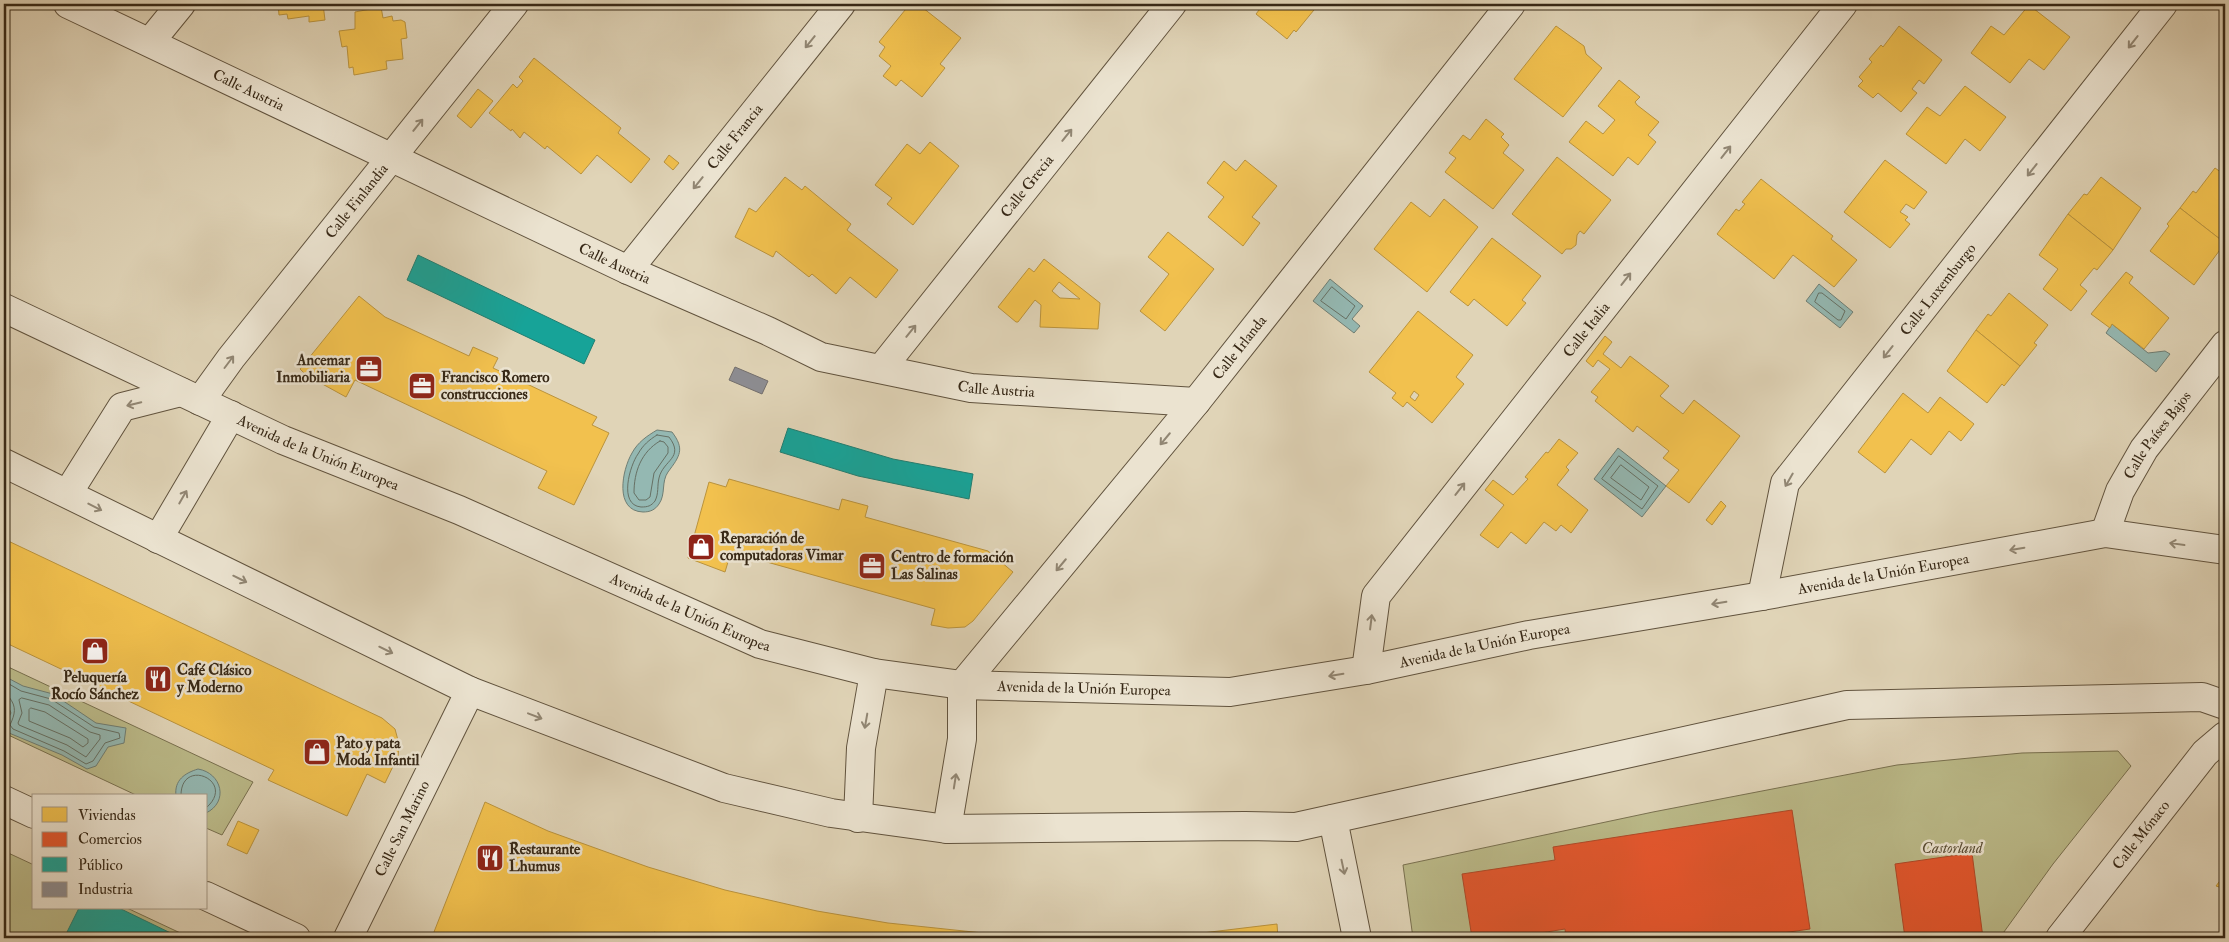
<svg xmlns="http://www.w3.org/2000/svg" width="2229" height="942" font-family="'IM FELL Double Pica',serif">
<rect width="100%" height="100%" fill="#e0d4b7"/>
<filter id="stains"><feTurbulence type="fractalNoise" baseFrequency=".004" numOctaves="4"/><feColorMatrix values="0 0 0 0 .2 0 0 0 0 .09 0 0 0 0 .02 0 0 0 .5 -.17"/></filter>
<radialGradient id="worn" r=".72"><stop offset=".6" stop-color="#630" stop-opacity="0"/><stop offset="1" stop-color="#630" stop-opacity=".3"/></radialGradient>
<!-- green -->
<g fill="#bbba89" stroke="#797150">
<polygon points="4,665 253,782 222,835 206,828 206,796 138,796 4,733"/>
<polygon points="2118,751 2131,766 2053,864 2001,936 1980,938 1413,938 1403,865 1653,812 1897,765 2022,753"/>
<polygon points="4,851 34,865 34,908 127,908 191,938 4,938"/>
</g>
<!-- water -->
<g fill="#94b8b2" stroke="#6f7e74">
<polygon points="1330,279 1363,306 1352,319 1360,326 1354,333 1313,301"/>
<polygon points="1819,284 1853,312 1840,328 1806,301"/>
<polygon points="2112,324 2148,353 2165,351 2170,354 2156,372 2106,333"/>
<path d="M657,430L672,432C685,449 680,456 668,472C661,482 666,494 659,504C655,510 650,512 643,512C614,511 622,470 632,453C638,442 647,436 657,430Z"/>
<polygon points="1618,448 1666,486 1642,517 1594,479"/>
<polygon points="4,676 23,686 53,694 96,723 126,728 124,743 108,747 96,766 87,769 62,755 9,733 4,725 11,713 4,697"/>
<path d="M198,769C222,773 229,802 206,813V796H176C174,780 185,773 198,769Z"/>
</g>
<!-- homes -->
<g fill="#f2c14e" stroke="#ba933d" fill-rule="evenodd">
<polygon points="278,4 325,4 323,4 325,20 309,22 309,16 288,19 287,14 279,15"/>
<polygon points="910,4 918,4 961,38 940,64 945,68 922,97 901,80 896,86 883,76 891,66 879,56 885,47 879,42"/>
<polygon points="1261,4 1326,4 1323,8 1318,5 1296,32 1294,30 1287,39 1256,14 1263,5"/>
<polygon points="2029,5 2070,37 2044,70 2029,59 2010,83 1971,53 1991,26 2004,35"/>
<polygon points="381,7 383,18 392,16 393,21 401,20 405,22 407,38 401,39 403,59 386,61 387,69 354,75 353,67 349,68 347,46 342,47 339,31 355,29 355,12"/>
<polygon points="1556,26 1584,46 1586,54 1602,68 1563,117 1514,79"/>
<polygon points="1899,26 1942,60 1924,84 1919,80 1912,89 1917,93 1901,112 1878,93 1873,98 1858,86 1863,81 1859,77 1872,62 1869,59 1881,45 1883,47"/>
<polygon points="534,58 621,128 618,133 650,159 631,183 597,155 581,174 547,146 545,149 524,132 520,138 512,129 511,131 489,113 513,84 517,88 523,81 519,77"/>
<polygon points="1619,80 1640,97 1635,102 1637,105 1659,122 1648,135 1656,142 1638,165 1628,157 1613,176 1569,142 1586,121 1603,134 1615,120 1598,106"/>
<polygon points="1965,86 2006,117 1980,151 1965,139 1946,164 1906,134 1927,107 1940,116"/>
<polygon points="478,89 493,101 471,128 457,116"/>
<polygon points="1486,119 1504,134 1501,137 1509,145 1503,153 1524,170 1493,209 1445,172 1456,158 1449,153 1463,135 1470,140"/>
<polygon points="930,142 959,166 913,225 887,204 892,198 875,185 907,144 920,154"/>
<polygon points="669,155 679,163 673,170 664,162"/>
<polygon points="1557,157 1611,200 1584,234 1580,231 1577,235 1576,245 1571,249 1566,249 1562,254 1512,214"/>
<polygon points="1245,160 1277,186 1252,217 1260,223 1243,246 1208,217 1224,197 1207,183 1224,161 1236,171"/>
<polygon points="1885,160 1927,192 1914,209 1906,204 1900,212 1908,217 1905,220 1910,224 1890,248 1844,212"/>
<polygon points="2215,168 2225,175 2225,243 2180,208 2193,191 2196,193"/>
<polygon points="785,177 802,190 805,186 851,224 847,230 898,270 876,298 850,277 836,294 812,274 809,277 776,251 773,257 735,237 749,208 756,212"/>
<polygon points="2101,177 2141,208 2113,250 2068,214 2084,194 2087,195"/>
<polygon points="1761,179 1833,236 1831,239 1857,260 1834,287 1793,255 1774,279 1717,234 1736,209 1739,211 1745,204 1742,202"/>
<polygon points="1444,199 1478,227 1427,292 1374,249 1411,202 1430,217"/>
<polygon points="2180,208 2225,243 2194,285 2150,251 2169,226 2167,224"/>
<polygon points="2068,214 2113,250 2097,270 2094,268 2080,285 2087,291 2071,311 2043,289 2058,269 2039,255"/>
<polygon points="1168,232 1214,269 1165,331 1140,311 1169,274 1148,257"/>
<polygon points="1492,238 1541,276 1522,300 1526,303 1507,326 1474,299 1468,306 1450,292"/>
<path d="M1044,259L1100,303L1098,329L1040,327L1041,305L1035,300L1018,322H1016L998,307L1029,268L1034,272ZM1059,282L1080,299L1060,298L1052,291Z"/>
<polygon points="2126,272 2133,277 2129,283 2169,318 2144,349 2112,324 2110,328 2091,314"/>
<polygon points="2009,293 2048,325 2034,343 2037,345 2020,366 1976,330 1988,314 1991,316"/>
<polygon points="359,296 385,317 469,356 473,347 498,358 493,368 597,417 592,425 609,433 574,505 538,488 547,471 355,380 346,397 306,375 300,369"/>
<path d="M1418,311L1473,355L1456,377L1464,384L1432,423L1407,402L1403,407L1392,398L1396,393L1369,372ZM1414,391L1419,395L1415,401L1410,397Z"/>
<polygon points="1976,330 2020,366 2004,386 2002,384 1987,403 1947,371"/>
<polygon points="1605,336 1612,342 1603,354 1621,368 1630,356 1669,386 1660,396 1683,414 1694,400 1740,436 1689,503 1666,486 1679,470 1663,458 1669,451 1637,426 1633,432 1595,401 1598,397 1591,392 1610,369 1598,360 1593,367 1586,361"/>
<polygon points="1903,393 1928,413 1940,397 1974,424 1961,441 1949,431 1931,455 1911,439 1885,473 1858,452"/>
<polygon points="1559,439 1578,453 1566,467 1569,470 1557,485 1588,510 1571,533 1561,525 1556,531 1544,522 1526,544 1511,532 1498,548 1480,535 1504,505 1485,490 1493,480 1513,495 1528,479 1525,477 1546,452 1548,453"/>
<polygon points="729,479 839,510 842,499 868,506 865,517 988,551 1013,572 973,621 965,627 948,628 931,625 935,609 731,552 725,572 688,558 709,482 726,487"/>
<polygon points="1721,501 1726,506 1712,525 1706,520"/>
<polygon points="4,539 382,718 395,729 399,744 398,756 385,783 367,774 347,816 268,780 274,770 4,642"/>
<polygon points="485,802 548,831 648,867 725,890 817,911 888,923 1021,937 1202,933 1277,924 1278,938 678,938 654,932 651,938 435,938 432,937"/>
<polygon points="238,821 259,830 247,854 227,845"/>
<polygon points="2225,874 2225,889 2216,886"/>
</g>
<!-- shops -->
<g fill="#e4572e" stroke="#b04927">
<polygon points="1792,810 1810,929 1748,938 1566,938 1565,929 1528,935 1528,938 1472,938 1462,874 1555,860 1553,847"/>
<polygon points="1972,853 1983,938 1905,938 1895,864"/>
</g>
<!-- public -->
<g fill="#17a398" stroke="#217e71">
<polygon points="418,255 595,340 584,364 407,280"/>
<polygon points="788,428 893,459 973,474 969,499 858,476 780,452"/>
<polygon points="79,908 119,908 181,938 64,938"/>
</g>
<!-- industry -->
<polygon fill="#8d8d92" stroke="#736f6d" points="735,367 768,381 762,394 729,380"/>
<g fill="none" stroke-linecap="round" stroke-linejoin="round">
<!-- shore -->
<g stroke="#667064" stroke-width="1">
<polygon points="1332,287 1355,306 1346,319 1321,301"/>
<polygon points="1819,293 1822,293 1845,311 1841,320 1838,320 1815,302"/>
<path d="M657,435L669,437C685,458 663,460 659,478C657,486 659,493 655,501C651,506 648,507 641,507C618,505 630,465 638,454C643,445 649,440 657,435Z"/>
<path d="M660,441L664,442L668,447V453L654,473L650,497L646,500H639L634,493C634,472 641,452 660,441Z"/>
<polygon points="1619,456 1658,486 1642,509 1602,479"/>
<polygon points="1621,465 1649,487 1641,500 1611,478"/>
<path d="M4,681L21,691L51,699L94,727L119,733L120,738L105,743L93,761L86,764L64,751L13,729L10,725C15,714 17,707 9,697L4,695"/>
<polygon points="22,698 49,705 90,732 100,735 100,739 86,757 67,745 19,725 18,723 22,713 19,700"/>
<polygon points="31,708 45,712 88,739 88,743 83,747 70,738 29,721 29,710"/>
<path d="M181,796C180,756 238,781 206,808"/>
</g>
<!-- minor casing -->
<g stroke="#61533e" stroke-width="30">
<g id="minor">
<path id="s1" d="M68,4L628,270L768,331L821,357L971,388L1196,402"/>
<polyline points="150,42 181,4"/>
<path id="s2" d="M628,270L841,4"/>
<path id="s3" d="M4,308L283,440L459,510L760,644L874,673L962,685L1230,692L1366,670L1529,635L1762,596L2105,533L2225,550"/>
<path id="s4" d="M881,369L1172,4"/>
<path id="s5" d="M200,401L231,358L514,4"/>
<polyline points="4,463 470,691 724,788 831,813 947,829 1245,826 1296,827 1847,705 2202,697 2225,705"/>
<polyline points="68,493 122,407 181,392"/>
<path id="s6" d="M2105,533L2120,491L2144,449L2225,345"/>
<polyline points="158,539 231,415"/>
<path id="s7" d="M1762,596L1785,483L2163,4"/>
<path id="s8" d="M1366,670L1376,596L1843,4"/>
<polyline points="4,800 34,814"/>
<polyline points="858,818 861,748 874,673"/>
<polyline points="1333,819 1357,938"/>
<path id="s9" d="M947,829L962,739V685L1196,402L1511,4"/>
<polyline points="206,896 296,938"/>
<path id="s10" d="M348,938L470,691"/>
<path id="s11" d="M2060,938L2205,753L2225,736"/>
</g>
</g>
<!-- minor -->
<use href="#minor" stroke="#ebe3d0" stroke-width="28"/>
</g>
<!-- one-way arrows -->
<defs><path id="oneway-shaft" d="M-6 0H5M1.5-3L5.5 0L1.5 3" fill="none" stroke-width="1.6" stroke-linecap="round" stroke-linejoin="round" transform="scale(1.25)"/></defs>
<g stroke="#918673">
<use href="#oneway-shaft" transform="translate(810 42) rotate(129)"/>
<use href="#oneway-shaft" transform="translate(2133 42) rotate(128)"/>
<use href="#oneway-shaft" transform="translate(418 125) rotate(-51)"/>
<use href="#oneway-shaft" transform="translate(1067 135) rotate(-51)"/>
<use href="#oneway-shaft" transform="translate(1726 152) rotate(-52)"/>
<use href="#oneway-shaft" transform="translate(2032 170) rotate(128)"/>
<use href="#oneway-shaft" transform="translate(698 183) rotate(129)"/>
<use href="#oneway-shaft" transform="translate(1626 279) rotate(-52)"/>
<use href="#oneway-shaft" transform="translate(911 331) rotate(-51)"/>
<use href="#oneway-shaft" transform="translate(1888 352) rotate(128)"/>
<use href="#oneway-shaft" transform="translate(229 362) rotate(-53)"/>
<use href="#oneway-shaft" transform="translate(134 404) rotate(166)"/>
<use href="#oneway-shaft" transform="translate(1165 439) rotate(130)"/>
<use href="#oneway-shaft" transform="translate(1789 480) rotate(120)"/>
<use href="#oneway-shaft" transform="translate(1460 489) rotate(-52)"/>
<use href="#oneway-shaft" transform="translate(183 497) rotate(-60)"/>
<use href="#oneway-shaft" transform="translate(95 507) rotate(27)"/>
<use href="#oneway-shaft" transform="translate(2177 544) rotate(-172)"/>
<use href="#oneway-shaft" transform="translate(2017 549) rotate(170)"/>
<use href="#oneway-shaft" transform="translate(1061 565) rotate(130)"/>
<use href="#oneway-shaft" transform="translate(240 579) rotate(26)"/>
<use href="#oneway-shaft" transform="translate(1719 603) rotate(171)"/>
<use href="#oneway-shaft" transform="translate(1371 622) rotate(-83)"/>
<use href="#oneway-shaft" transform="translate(386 650) rotate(26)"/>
<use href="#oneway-shaft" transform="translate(1336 675) rotate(171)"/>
<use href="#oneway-shaft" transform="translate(535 716) rotate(21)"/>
<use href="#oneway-shaft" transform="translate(866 721) rotate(100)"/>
<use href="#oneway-shaft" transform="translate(955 781) rotate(-81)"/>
<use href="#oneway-shaft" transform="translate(1343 867) rotate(78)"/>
</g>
<!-- icons -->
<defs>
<g id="office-square" transform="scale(1.4375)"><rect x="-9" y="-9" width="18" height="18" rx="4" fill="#8f2418" stroke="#ebe3d0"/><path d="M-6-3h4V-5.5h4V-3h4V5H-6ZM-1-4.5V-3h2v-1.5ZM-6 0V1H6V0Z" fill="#fff"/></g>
<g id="shop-square" transform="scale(1.4375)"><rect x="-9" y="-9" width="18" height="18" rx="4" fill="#8f2418" stroke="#ebe3d0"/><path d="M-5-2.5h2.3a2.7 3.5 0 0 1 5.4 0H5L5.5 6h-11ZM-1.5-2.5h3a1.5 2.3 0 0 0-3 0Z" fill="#fff"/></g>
<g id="restaurant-square" transform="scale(1.4375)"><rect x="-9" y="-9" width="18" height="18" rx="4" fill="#8f2418" stroke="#ebe3d0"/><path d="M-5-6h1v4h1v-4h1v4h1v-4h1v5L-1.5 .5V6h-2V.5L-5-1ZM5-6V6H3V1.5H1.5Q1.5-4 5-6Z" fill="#fff"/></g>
</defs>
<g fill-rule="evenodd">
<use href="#office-square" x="369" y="369"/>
<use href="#office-square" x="422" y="386"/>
<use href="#shop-square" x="701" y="547"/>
<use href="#office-square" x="872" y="566"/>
<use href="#shop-square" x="95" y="651"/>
<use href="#restaurant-square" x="158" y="679"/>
<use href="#shop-square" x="317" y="752"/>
<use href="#restaurant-square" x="490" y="858"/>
</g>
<g text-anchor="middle" stroke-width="5" stroke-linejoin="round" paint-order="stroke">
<!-- street labels -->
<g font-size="15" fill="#372816" stroke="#ebe3d0">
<text dy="5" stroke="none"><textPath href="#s1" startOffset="200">Calle Austria</textPath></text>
<text dy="5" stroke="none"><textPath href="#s2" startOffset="171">Calle Francia</textPath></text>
<text dy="5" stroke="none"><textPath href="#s4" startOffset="234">Calle Grecia</textPath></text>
<text dy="5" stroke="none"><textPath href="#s5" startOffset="254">Calle Finlandia</textPath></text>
<text dy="5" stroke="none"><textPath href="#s1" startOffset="605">Calle Austria</textPath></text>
<text dy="5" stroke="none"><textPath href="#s7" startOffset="362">Calle Luxemburgo</textPath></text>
<text dy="5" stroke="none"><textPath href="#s8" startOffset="414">Calle Italia</textPath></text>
<text dy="5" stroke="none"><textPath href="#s9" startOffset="582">Calle Irlanda</textPath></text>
<text dy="5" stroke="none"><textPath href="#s1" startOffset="1010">Calle Austria</textPath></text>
<text dy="5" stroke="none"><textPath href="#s6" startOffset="112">Calle Países Bajos</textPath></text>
<text dy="5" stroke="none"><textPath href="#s3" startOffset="346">Avenida de la Unión Europea</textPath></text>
<text dy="5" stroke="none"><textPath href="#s3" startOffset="1966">Avenida de la Unión Europea</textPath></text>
<text dy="5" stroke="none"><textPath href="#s3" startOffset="751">Avenida de la Unión Europea</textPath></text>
<text dy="5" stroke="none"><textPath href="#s3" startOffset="1561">Avenida de la Unión Europea</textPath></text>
<text dy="5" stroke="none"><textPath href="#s3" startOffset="1156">Avenida de la Unión Europea</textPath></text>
<text dy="5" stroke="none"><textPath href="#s10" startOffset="122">Calle San Marino</textPath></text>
<text dy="5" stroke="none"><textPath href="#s11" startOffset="131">Calle Mónaco</textPath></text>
</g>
<!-- poi labels -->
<g font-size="15" font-weight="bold" fill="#372816" stroke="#ebe3d0" text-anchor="start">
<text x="350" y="365" text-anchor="end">Ancemar<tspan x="350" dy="17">Inmobiliaria</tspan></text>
<text x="441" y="382">Francisco Romero<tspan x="441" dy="17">construcciones</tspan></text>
<text x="720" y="543">Reparación de<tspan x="720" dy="17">computadoras Vimar</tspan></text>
<text x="891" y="562">Centro de formación<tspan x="891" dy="17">Las Salinas</tspan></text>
<text x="177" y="675">Café Clásico<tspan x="177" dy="17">y Moderno</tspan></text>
<text x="95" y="682" text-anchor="middle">Peluquería<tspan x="95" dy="17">Rocío Sánchez</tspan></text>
<text x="336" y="748">Pato y pata<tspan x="336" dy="17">Moda Infantil</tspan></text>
<text x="509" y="854">Restaurante<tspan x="509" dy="17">Lhumus</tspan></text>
</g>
<!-- park labels -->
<g font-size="15" font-style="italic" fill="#584c33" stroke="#ebe3d0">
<text x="1952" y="853">Castorland</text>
</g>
</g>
<!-- margin -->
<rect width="2229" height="942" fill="none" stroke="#e0d4b7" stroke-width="20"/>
<rect x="5" y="5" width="2219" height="932" fill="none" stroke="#372816" stroke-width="2.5"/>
<rect x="10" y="10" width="2209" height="922" fill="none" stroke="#372816"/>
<!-- legend -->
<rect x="32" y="794" width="175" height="115" fill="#ebe3d0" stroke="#a39886"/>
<rect x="42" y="807" width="25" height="15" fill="#f2c14e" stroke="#a39886"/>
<text x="78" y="820" font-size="15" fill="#372816">Viviendas</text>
<rect x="42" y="832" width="25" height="15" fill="#e4572e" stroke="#a39886"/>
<text x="78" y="844" font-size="15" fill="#372816">Comercios</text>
<rect x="42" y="857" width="25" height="15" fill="#17a398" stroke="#a39886"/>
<text x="78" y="870" font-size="15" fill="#372816">Público</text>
<rect x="42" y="882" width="25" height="15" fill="#8d8d92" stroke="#a39886"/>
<text x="78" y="894" font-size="15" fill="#372816">Industria</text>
<rect width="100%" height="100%" filter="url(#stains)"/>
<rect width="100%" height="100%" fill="url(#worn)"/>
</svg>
